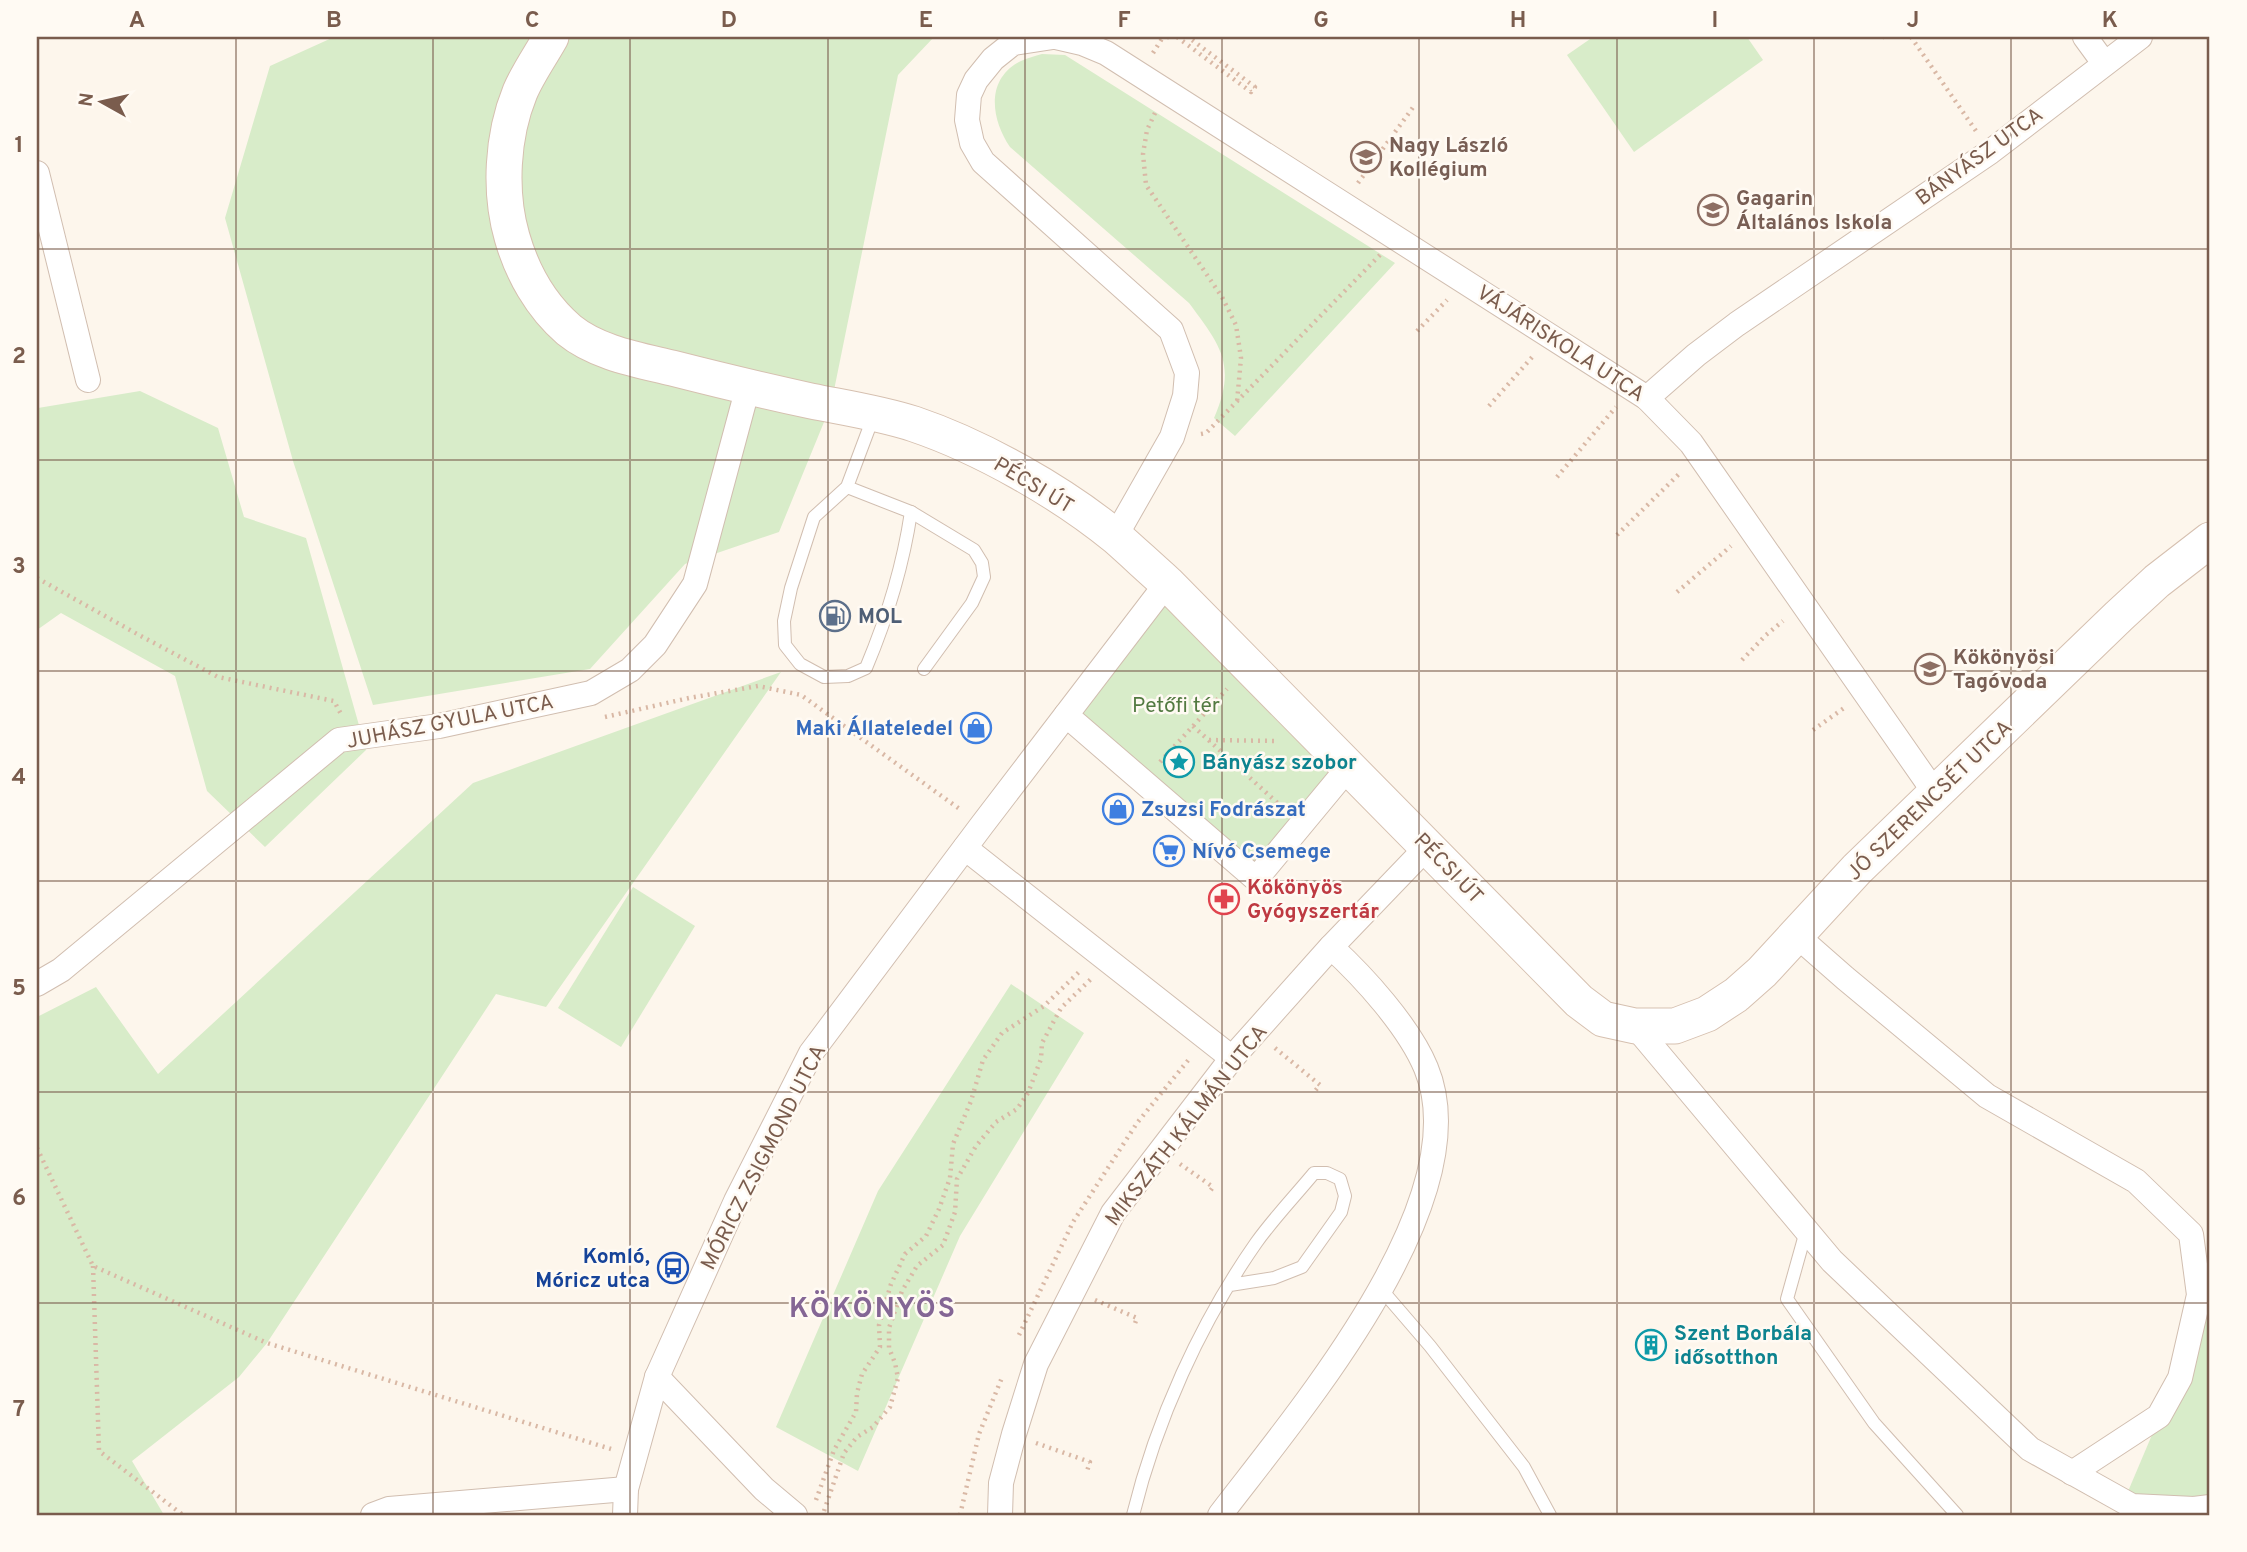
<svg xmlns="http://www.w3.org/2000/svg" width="2247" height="1552" font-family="Overpass,sans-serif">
<rect width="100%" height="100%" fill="#fdf6ec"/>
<!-- green -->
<g fill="#d8ecc9">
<polygon points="334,37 934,37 898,75 831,405 779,532 685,564 590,669 373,705 293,461 225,218 270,66"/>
<polygon points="1593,37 1747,37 1763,60 1634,152 1567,55"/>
<path d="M1042,54L1065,55L1395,263L1235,436L1214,418C1237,365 1221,346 1189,303L1010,147C991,119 985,79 1021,61C1027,58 1035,56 1042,54Z"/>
<polygon points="140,391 218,428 244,517 306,538 366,750 265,847 207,791 175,676 61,613 37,630 38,408"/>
<polygon points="1167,583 1348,768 1256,879 1066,715"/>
<polygon points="781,672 546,1007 496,994 267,1343 239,1377 132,1461 164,1515 37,1515 37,1017 96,987 158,1074 473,783"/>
<polygon points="633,887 695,926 621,1047 558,1008"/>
<polygon points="1011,984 1084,1033 960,1236 858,1471 776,1427 878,1191"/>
<polygon points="2210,1298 2210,1515 2118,1515"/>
</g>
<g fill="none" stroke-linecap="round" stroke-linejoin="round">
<!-- lane casing -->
<g stroke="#d1beb0" stroke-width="14">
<g id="lane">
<path d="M847,487L911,512C903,566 887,618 866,668L848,676L824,677L800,664L785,645L784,621L791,588L814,517L847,487L874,415"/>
<polyline points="911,512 974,550 982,563 984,577 972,603 924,669"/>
<polyline points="1806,1231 1787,1299 1874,1423 1957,1515"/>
<polyline points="1381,1289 1430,1346 1524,1467 1550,1515"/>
<path d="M1133,1515C1156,1421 1200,1323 1256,1243C1273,1219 1295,1196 1314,1173H1327L1340,1179L1345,1196L1341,1212L1302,1267L1274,1278L1230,1285"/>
</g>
</g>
<!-- street casing -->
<g stroke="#d1beb0" stroke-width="26">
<g id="street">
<polyline points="1053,37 1013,43 993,59 976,80 969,95 967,120 972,143 983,162 1171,330 1187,373 1185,396 1172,437 1115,537"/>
<polyline points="1056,37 1082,43 1106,53 1647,398 1691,443 1935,793"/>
<polyline points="2085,37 2104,63"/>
<polyline points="37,173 88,380"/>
<polyline points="1647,398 1696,355 1737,324 1990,152 2140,37"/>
<polyline points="1066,715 1256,879 1348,768"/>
<polyline points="965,848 1232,1058"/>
<polyline points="1796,935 1845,978 1987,1096 2136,1181 2191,1234 2199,1295 2180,1378 2159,1416 2072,1473"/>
<polyline points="37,984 61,970 339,740 439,726 591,693 630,670 655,645 695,584 748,387"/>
<polyline points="1635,1026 1832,1261 2030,1449 2132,1506 2194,1509 2210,1507"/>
<polyline points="657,1377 764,1489 795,1515"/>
<polyline points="373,1515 389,1509 626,1489"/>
<polyline points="625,1515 626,1489 657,1377 736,1201 811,1053 982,825 1167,583"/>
<polyline points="1000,1515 1001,1483 1014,1434 1036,1364 1113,1213 1232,1058 1331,947 1428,846"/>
<path d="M1220,1515C1296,1415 1481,1200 1426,1068C1409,1027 1364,977 1331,947"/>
</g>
</g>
<!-- secondary casing -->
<g stroke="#d6c0b0" stroke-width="37">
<path id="secondary" d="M551,37C541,55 528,73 520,92C502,136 499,192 512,237C522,272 541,306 569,330C597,353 639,360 672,368C719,380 765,391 811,401C846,408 880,413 914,424C982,447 1061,492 1116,537C1133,552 1150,568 1167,583L1579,1001L1603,1019L1635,1026H1675L1707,1014L1736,995L1762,972L1857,869L2119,616L2157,581L2210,540"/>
</g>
<!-- path -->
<g stroke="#d9b8a5" stroke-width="4.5" stroke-dasharray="2 5" stroke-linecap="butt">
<polyline points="1167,37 1170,37"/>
<polyline points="1177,37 1251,92 1255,87 1188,37"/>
<polyline points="1911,37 1976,131"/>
<polyline points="1882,38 1883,37"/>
<polyline points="1153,53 1163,37"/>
<polyline points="1155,113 1147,130 1143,154 1146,185 1222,297 1236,325 1241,358 1237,402"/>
<polyline points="1358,183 1414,106"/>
<polyline points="1417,331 1447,300"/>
<polyline points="1489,406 1534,355"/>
<polyline points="1201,434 1206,433 1380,255"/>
<polyline points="1557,477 1616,407"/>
<polyline points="1617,535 1680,473"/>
<polyline points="37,578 139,635 218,677 334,701 342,716"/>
<polyline points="1677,592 1731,546"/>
<polyline points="1742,660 1766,635 1783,621"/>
<polyline points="605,717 689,698 758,686 801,695 961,810"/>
<polyline points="1193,726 1283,808"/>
<polyline points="1813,730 1844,708"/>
<polyline points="1209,740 1278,741"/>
<polyline points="1160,762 1227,689"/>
<polyline points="1275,1048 1320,1085 1315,1091"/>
<polyline points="37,1148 93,1266 267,1343 611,1449"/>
<polyline points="1180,1164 1213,1187 1208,1194"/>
<polyline points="93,1266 99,1451 183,1515"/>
<polyline points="1095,1300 1137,1318 1134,1326"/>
<polyline points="1019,1335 1073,1222 1137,1123 1190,1058"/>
<polyline points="1036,1443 1090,1462 1087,1471"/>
<polyline points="816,1500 834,1450 856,1412 857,1393 862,1374 880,1347 879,1325 891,1284 905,1254 926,1236 939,1209 950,1178 953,1144 971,1101 983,1060 1002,1033 1044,1006 1080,971"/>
<polyline points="824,1511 844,1453 857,1437 873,1427 890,1407 898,1378 895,1363 889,1348 889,1328 902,1291 917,1266 943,1245 955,1212 957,1179 976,1146 996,1122 1017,1109 1028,1093 1041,1059 1042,1043 1061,1008 1091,979"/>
<polyline points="960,1515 979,1434 1003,1375"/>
</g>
<!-- lane -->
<use href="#lane" stroke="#fff" stroke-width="12"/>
<!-- street -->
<use href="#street" stroke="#fff" stroke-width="24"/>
<!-- secondary -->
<use href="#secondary" stroke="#fff" stroke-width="35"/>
</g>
<!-- grid -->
<path fill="none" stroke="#7a5c4d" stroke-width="2" stroke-opacity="0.55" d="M236,37V1515M433,37V1515M630,37V1515M828,37V1515M1025,37V1515M1222,37V1515M1419,37V1515M1617,37V1515M1814,37V1515M2011,37V1515M37,249H2210M37,460H2210M37,671H2210M37,881H2210M37,1092H2210M37,1303H2210"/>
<!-- icons -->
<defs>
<g id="school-ring" transform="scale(1.575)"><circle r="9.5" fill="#fffaf3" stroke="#8d6e63" stroke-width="1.5"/><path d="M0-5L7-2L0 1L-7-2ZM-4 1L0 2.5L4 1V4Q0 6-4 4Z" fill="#8d6e63"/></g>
<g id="fuel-ring" transform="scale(1.575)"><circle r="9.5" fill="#fffaf3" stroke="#5c6f8a" stroke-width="1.5"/><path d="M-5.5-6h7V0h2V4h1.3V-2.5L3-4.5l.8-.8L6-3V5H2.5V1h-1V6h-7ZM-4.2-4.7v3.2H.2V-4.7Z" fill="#5c6f8a"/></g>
<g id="shop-ring" transform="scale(1.575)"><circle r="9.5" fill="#fffaf3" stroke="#3f7fe0" stroke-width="1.5"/><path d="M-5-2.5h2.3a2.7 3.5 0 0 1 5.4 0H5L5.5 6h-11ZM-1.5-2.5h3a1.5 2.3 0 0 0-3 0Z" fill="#3f7fe0"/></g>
<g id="sight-ring" transform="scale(1.575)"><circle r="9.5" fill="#fffaf3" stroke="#0f9aa8" stroke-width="1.5"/><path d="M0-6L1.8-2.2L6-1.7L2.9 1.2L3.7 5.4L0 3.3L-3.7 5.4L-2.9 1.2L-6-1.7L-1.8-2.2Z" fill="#0f9aa8"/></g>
<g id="supermarket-ring" transform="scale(1.575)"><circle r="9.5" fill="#fffaf3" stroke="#3f7fe0" stroke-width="1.5"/><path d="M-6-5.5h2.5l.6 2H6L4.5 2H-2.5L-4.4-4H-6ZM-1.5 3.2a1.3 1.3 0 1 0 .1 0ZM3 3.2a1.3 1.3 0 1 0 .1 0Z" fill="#3f7fe0"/></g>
<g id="pharmacy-ring" transform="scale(1.575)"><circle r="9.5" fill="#fffaf3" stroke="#e0444e" stroke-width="1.5"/><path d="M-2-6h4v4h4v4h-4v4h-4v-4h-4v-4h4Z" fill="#e0444e"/></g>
<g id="bus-ring" transform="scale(1.575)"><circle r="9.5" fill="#fffaf3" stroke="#1a4fb4" stroke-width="1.5"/><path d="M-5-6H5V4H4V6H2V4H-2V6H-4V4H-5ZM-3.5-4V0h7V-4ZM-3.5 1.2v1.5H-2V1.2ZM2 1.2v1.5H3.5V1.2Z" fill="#1a4fb4"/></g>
<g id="building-ring" transform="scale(1.575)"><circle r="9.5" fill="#fffaf3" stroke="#0f9aa8" stroke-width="1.5"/><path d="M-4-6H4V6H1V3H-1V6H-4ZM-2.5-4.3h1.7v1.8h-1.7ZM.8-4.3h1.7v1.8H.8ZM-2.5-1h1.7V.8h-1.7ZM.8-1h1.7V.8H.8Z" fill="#0f9aa8"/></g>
</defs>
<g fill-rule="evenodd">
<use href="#school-ring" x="1366" y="157"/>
<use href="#school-ring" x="1713" y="210"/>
<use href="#fuel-ring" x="835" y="616"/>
<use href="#school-ring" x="1930" y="669"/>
<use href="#shop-ring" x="976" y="728"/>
<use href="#sight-ring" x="1179" y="762"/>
<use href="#shop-ring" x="1118" y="809"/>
<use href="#supermarket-ring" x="1169" y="851"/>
<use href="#pharmacy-ring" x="1224" y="899"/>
<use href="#bus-ring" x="673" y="1268"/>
<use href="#building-ring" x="1651" y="1345"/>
</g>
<g text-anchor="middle" stroke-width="5" stroke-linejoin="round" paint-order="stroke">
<!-- education labels -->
<g font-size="21" font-weight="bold" fill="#785e54" stroke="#fffaf3" text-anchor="start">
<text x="1389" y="152">Nagy László<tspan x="1389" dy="24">Kollégium</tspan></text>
<text x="1736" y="205">Gagarin<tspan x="1736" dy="24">Általános Iskola</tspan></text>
<text x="1953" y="664">Kökönyösi<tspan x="1953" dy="24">Tagóvoda</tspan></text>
</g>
<!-- street labels -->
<g font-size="21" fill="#7a5c4d" stroke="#fffaf3">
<text transform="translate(1979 156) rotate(-36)" y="7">BÁNYÁSZ UTCA</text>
<text transform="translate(1561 343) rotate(33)" y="7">VÁJÁRISKOLA UTCA</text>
<text transform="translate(1034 485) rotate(31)" y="7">PÉCSI ÚT</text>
<text transform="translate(450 721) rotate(-11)" y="7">JUHÁSZ GYULA UTCA</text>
<text transform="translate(1929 800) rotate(-44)" y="7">JÓ SZERENCSÉT UTCA</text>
<text transform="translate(1449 868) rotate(46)" y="7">PÉCSI ÚT</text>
<text transform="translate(1186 1125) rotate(-52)" y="7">MIKSZÁTH KÁLMÁN UTCA</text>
<text transform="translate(763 1157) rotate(-63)" y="7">MÓRICZ ZSIGMOND UTCA</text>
</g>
<!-- service labels -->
<g font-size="21" font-weight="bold" fill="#4e5e75" stroke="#fffaf3" text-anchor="start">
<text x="858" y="623">MOL</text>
</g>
<!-- park labels -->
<g font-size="21" fill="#537a41" stroke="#fffaf3">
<text x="1176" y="712">Petőfi tér</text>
</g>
<!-- shop labels -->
<g font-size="21" font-weight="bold" fill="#366cbe" stroke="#fffaf3" text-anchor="start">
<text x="953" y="735" text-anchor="end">Maki Állateledel</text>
<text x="1141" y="816">Zsuzsi Fodrászat</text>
<text x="1192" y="858">Nívó Csemege</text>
</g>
<!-- culture labels -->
<g font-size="21" font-weight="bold" fill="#0d838f" stroke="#fffaf3" text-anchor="start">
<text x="1202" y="769">Bányász szobor</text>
<text x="1674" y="1340">Szent Borbála<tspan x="1674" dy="24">idősotthon</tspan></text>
</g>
<!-- health labels -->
<g font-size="21" font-weight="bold" fill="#be3a42" stroke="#fffaf3" text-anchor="start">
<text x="1247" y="894">Kökönyös<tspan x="1247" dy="24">Gyógyszertár</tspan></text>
</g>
<!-- transit labels -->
<g font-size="21" font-weight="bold" fill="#164399" stroke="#fffaf3" text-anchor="end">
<text x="650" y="1263">Komló,<tspan x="650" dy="24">Móricz utca</tspan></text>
</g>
<!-- district labels -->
<g font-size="28" font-weight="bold" letter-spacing="2" fill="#846695" stroke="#fffaf3">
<text x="873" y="1317">KÖKÖNYÖS</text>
</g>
</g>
<!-- border -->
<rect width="2247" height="1552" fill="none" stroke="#fffaf3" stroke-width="77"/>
<!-- north arrow -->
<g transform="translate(102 102) rotate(278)" stroke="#fffaf3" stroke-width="5" paint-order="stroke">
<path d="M0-5L12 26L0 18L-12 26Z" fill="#7a5c4d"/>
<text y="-10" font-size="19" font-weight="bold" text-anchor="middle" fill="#7a5c4d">N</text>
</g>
<rect x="38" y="38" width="2170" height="1476" fill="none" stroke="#7a5c4d" stroke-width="2.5"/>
<g font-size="23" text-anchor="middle" font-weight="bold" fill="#7a5c4d">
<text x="137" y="27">A</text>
<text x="334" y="27">B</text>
<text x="532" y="27">C</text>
<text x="729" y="27">D</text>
<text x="926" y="27">E</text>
<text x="1124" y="27">F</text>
<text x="1321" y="27">G</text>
<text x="1518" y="27">H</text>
<text x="1715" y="27">I</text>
<text x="1913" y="27">J</text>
<text x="2110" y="27">K</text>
<text x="19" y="152">1</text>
<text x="19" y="363">2</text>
<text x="19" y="573">3</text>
<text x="19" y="784">4</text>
<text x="19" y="995">5</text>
<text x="19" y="1205">6</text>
<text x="19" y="1416">7</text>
</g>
</svg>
